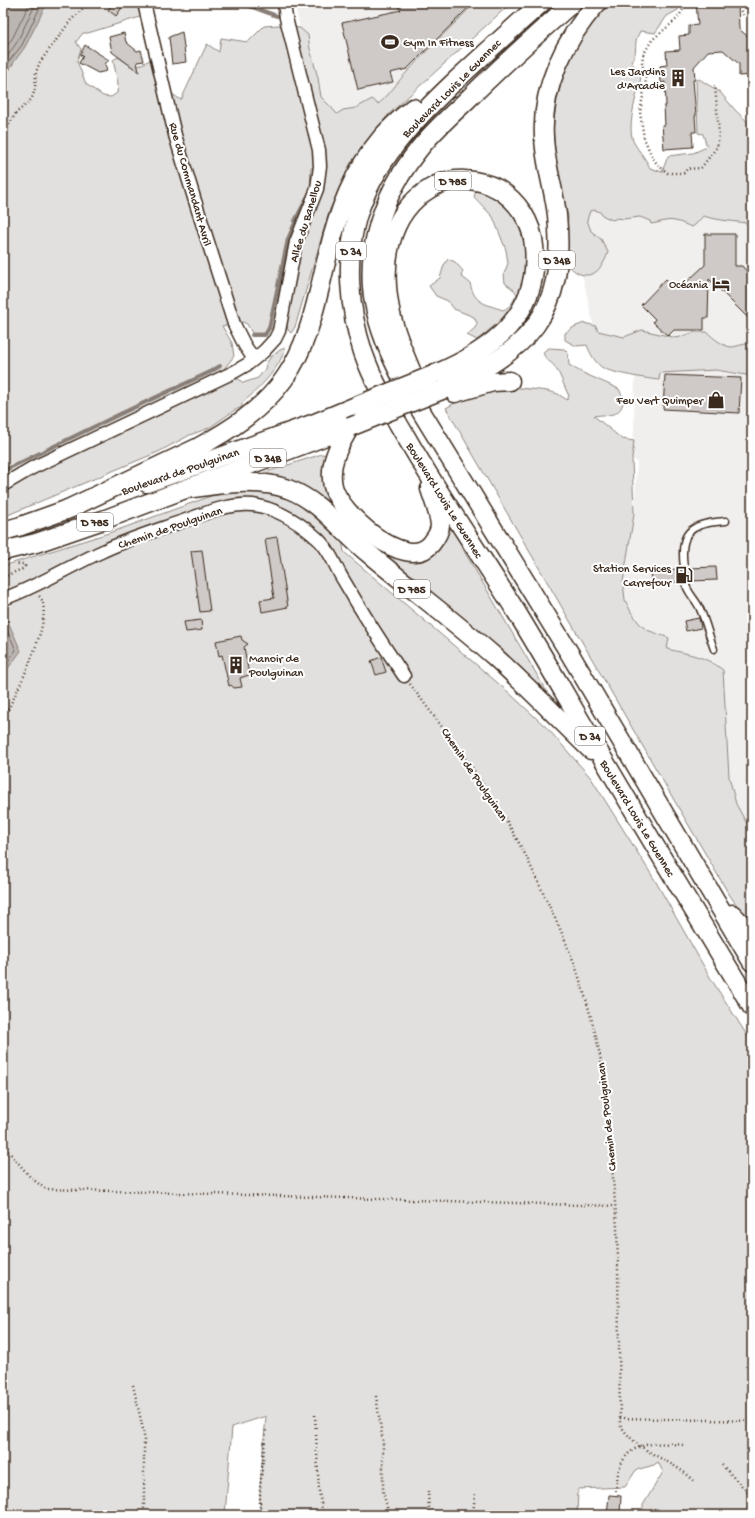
<svg xmlns="http://www.w3.org/2000/svg" width="755" height="1518" font-family="'Gochi Hand',sans-serif">
<rect width="100%" height="100%" fill="#fff"/>
<filter id="ink" filterUnits="userSpaceOnUse"><feTurbulence type="fractalNoise" baseFrequency=".025" numOctaves="2"/><feDisplacementMap in="SourceGraphic" scale="8" xChannelSelector="R" yChannelSelector="G"/><feConvolveMatrix kernelMatrix="1 2 1 2 8 2 1 2 1" color-interpolation-filters="sRGB"/></filter>
<g filter="url(#ink)">
<!-- built -->
<g fill="#f1efee">
<polygon points="294,3 484,3 380,110 330,148"/>
<polygon points="591,199 752,206 752,833 736,804 729,777 723,670 712,661 694,655 667,649 669,638 647,630 639,623 631,612 625,600 623,582 634,514 637,462 632,458 634,429 635,363 600,354 577,252"/>
</g>
<!-- green -->
<g fill="#e2e0de" stroke="#8e857e" fill-rule="evenodd">
<path d="M3,3H138L140,17L88,33H83L76,42L81,49L77,61L86,84L103,96L111,97L117,93L118,83L113,60L118,57L134,68L152,59L156,83L181,100L207,44L219,52L221,38L248,42L264,26L279,25L300,28L308,35L310,49L318,78L321,97L331,107L337,114L343,110L356,108L372,99L378,104C388,97 398,81 407,72C429,48 452,26 475,3H511L388,115L350,164L340,189L330,209L295,327L291,333L288,330L286,322L292,291L279,293L274,326L266,333H252L247,324L243,322L222,326L232,343L234,356L224,369L235,379H239L243,383L258,378L265,369L266,364L270,358L280,350L285,348C281,367 257,391 242,403V407L235,410L209,428L190,435L158,452L3,517ZM311,168L324,170V188L309,223L293,221L310,189Z"/>
<path d="M607,3H679L678,10L667,16L655,33L640,31C639,34 636,38 636,41C635,49 637,54 631,61L641,78C637,94 628,121 632,138C634,146 646,158 650,168L662,172L668,156L693,153L707,147L703,134L698,133L696,81L699,79L720,92L735,110L752,126V136L748,142L747,148L749,153L752,156V224C735,221 720,221 703,216L696,224L692,227C686,225 681,222 675,221C667,219 659,223 651,224L650,221L640,217L623,219L618,218L612,220L602,215L600,212L595,210L590,211L587,220L591,231L601,239L608,252C605,262 598,276 585,275C577,275 571,268 566,263L565,258L568,217L556,161L553,127L559,85L565,66L598,10Z"/>
<path d="M476,190L489,194L499,199L522,224L530,255L521,295L499,322L477,340L467,335L475,328L477,323L474,317L454,309L448,301L436,296L429,286L440,278L444,265L448,259L455,262L463,271L461,276L470,283C474,303 485,304 503,310C511,307 513,301 517,294L514,290L505,283L504,274L508,263L506,250L493,217L474,197Z"/>
<path d="M584,323L596,326L598,331L624,337L642,330L677,338L695,332H707C713,338 724,347 732,347C739,346 745,343 752,344V376L716,370L660,373L659,380C648,379 612,373 603,368C595,363 590,353 587,345L576,346L565,340V333L574,327Z"/>
<path d="M549,348L564,349L568,353L569,365L581,372L619,389L624,400C619,419 610,413 594,416L622,439L634,441L632,458L634,514L623,582L625,600L631,612L639,623L647,630L669,638L667,649C688,654 706,656 723,670L729,777L736,804L752,833V928L727,891L446,408L469,395L511,387L548,391L558,394L567,400L569,396C564,387 561,375 555,367C550,360 546,362 543,352Z"/>
<polygon points="322,454 329,455 328,489 403,558 450,521 463,540 464,551 560,714 327,505 259,478 260,474"/>
<polygon points="254,489 279,492 300,503 342,539 344,552 506,690 548,729 591,778 656,882 711,979 752,1043 752,1515 643,1515 643,1505 663,1472 658,1462 654,1465 636,1470 625,1487 578,1489 577,1515 260,1515 260,1486 266,1416 232,1427 225,1515 3,1515 3,566 112,532 211,496"/>
</g>
<!-- water -->
<g fill="#bcb6b3" stroke="#887e77">
<polygon points="3,3 47,3 25,47 14,62 3,81"/>
<polygon points="6,617 21,651 3,675 3,618"/>
</g>
<g fill="none" stroke-linecap="round" stroke-linejoin="round">
<!-- shore -->
<g stroke="#6f625a" stroke-width="1">
<polyline points="3,51 12,39 30,3"/>
<polyline points="3,63 17,42 36,3"/>
<polyline points="3,73 10,60 22,45 42,3"/>
<polyline points="3,621 16,650 3,668"/>
</g>
<!-- stream -->
<g stroke="#887e77" stroke-width="4">
<polyline points="241,3 277,16"/>
<polyline points="252,335 265,335 269,328 288,239 297,218 307,198"/>
<polyline points="3,471 120,414 210,372 220,366"/>
</g>
</g>
<!-- building -->
<g fill="#cfcac7" stroke="#3b2a1e">
<polygon points="113,3 125,3 116,16 108,10"/>
<polygon points="394,3 473,3 407,69 390,73 393,82 358,90 342,23 401,10"/>
<polygon points="696,3 738,3 739,29 752,40 752,75 739,76 739,64 723,50 708,51 694,67 695,80 693,80 696,116 695,116 696,132 692,132 693,147 664,149 662,125 665,125 664,106 666,106 665,82 661,83 660,66 667,65 666,51 680,50 679,36 689,35 689,26 698,25"/>
<polygon points="182,32 186,62 172,64 169,37"/>
<polygon points="124,33 126,42 137,51 141,50 144,61 137,62 139,72 112,52 109,37"/>
<polygon points="85,45 109,60 105,64 107,71 98,73 79,63 83,56 80,55"/>
<polygon points="705,234 735,234 735,266 742,266 752,277 752,322 709,279 708,318 704,318 704,330 674,330 668,336 653,322 655,319 641,305 666,279 678,290 705,265"/>
<polygon points="665,375 741,378 739,413 663,409"/>
<polygon points="277,537 288,607 262,612 260,600 274,598 265,539"/>
<polygon points="202,550 210,611 200,612 191,551"/>
<polygon points="716,567 717,580 690,581 688,579 684,578 681,582 652,583 651,570 680,569 681,571 684,572 687,571 688,568"/>
<polygon points="699,618 701,628 686,631 684,621"/>
<polygon points="201,620 202,630 186,632 184,622"/>
<polygon points="241,636 242,640 248,644 244,647 249,675 240,678 242,687 234,688 231,685 229,686 222,655 219,656 216,641"/>
<polygon points="381,657 386,672 376,675 371,661"/>
<polygon points="609,1495 621,1496 620,1515 607,1515"/>
</g>
<g fill="none" stroke-linecap="round" stroke-linejoin="round">
<!-- service casing -->
<g stroke="#3b2a1e" stroke-width="9">
<g id="service">
<path d="M684,568C683,560 682,551 684,543C687,524 710,522 726,521"/>
<path d="M685,582C687,593 696,599 700,609C706,622 709,636 714,649"/>
</g>
</g>
<!-- minor casing -->
<g stroke="#3b2a1e" stroke-width="15">
<g id="minor">
<polyline points="144,3 175,135 195,201 234,324 245,346 254,359"/>
<polyline points="3,485 32,468 234,372 248,364 264,351 275,339 279,331 296,242 317,189 320,166 319,150 286,18 284,3"/>
<path d="M3,599C37,587 68,567 101,552C128,539 158,530 186,520C208,512 235,501 259,506C281,511 303,525 319,540C332,553 335,567 344,581C363,614 383,645 404,676"/>
</g>
</g>
<!-- primary casing -->
<g stroke="#3b2a1e" stroke-width="21">
<g id="primary">
<path d="M541,3C512,29 482,56 453,83C413,121 374,162 357,217C345,260 349,310 363,352C374,384 392,413 409,442C442,499 479,553 514,608C546,660 576,714 608,767C655,847 704,927 752,1007"/>
<path d="M572,3C536,35 500,67 466,101C450,116 433,131 419,149C382,195 362,253 376,312C382,339 395,365 408,390L570,654L752,962"/>
<path d="M418,388C409,364 397,340 391,314C381,268 386,214 431,188C451,176 478,178 498,189C518,201 532,222 534,246C541,315 491,351 433,375"/>
<path d="M442,390C528,350 567,316 557,215C554,189 545,164 544,137C541,88 565,39 597,3"/>
<polyline points="455,393 493,382 510,381"/>
<path d="M350,427C339,445 328,464 333,486C338,512 406,574 431,544C435,539 440,532 440,525C439,513 434,501 430,489"/>
<polyline points="147,483 315,423 356,406"/>
<path d="M186,489C220,484 255,478 288,489C321,501 342,532 368,553C410,588 454,621 495,657C528,687 559,719 591,750"/>
<path d="M66,510L197,448C230,430 262,410 284,379C310,343 317,297 328,254C338,212 353,171 382,137C391,127 402,117 413,108"/>
<polyline points="3,531 21,526 77,506"/>
<polyline points="3,551 36,543 103,520 350,427"/>
<polyline points="732,914 752,935"/>
</g>
</g>
<!-- path -->
<g stroke="#3b2a1e" stroke-width="2.5" stroke-dasharray="1 3" stroke-linecap="butt">
<polyline points="687,3 677,19 652,40 643,55 642,63 646,80 640,112 644,138 653,159 660,167 668,173 684,173 687,169 701,168 717,147 719,135 715,85"/>
<polyline points="740,3 740,9 743,15"/>
<polyline points="3,135 16,113 28,103 32,98 35,89 36,72 40,62 71,20 89,3"/>
<polyline points="3,577 22,569 25,566 23,564 17,564"/>
<path d="M410,684L471,766L504,816L525,854L561,931L575,965L586,999L596,1036L605,1081L617,1227L618,1269L620,1424C636,1454 675,1459 696,1483"/>
<path d="M3,720C15,695 49,630 43,604C43,601 41,598 39,596"/>
<polyline points="3,1145 31,1178 46,1189 614,1206"/>
<polyline points="133,1385 144,1434 144,1515"/>
<polyline points="376,1396 383,1442 383,1492 387,1507 387,1515"/>
<polyline points="315,1415 319,1491 323,1515"/>
<polyline points="620,1418 752,1421"/>
<polyline points="722,1465 752,1497"/>
<path d="M616,1491C617,1483 617,1474 620,1467C630,1439 661,1443 684,1445"/>
<polyline points="260,1515 260,1489 266,1429"/>
<polyline points="427,1515 429,1513 428,1491"/>
<polyline points="473,1515 475,1493"/>
</g>
<!-- service -->
<use href="#service" stroke="#fff" stroke-width="6"/>
<!-- minor -->
<use href="#minor" stroke="#fff" stroke-width="12"/>
<!-- primary -->
<use href="#primary" stroke="#fff" stroke-width="18"/>
<!-- primary-bridge casing -->
<g stroke="#3b2a1e" stroke-width="21" stroke-linecap="butt">
<g id="primary-bridge">
<polyline points="356,406 433,375"/>
<polyline points="350,427 442,390"/>
</g>
</g>
<!-- primary-bridge -->
<use href="#primary-bridge" stroke="#fff" stroke-width="18"/>
</g>
</g>
<!-- icons -->
<defs>
<g id="stadium-bare" transform="scale(1.38)"><path d="M0-5a6.5 5 0 1 0 0 10a6.5 5 0 1 0 0-10ZM-3.5-1.8h7v3.6h-7Z" fill="#3b2a1e" stroke="#fff" stroke-width="2.5" paint-order="stroke"/></g>
<g id="building-bare" transform="scale(1.38)"><path d="M-4-6H4V6H1V3H-1V6H-4ZM-2.5-4.3h1.7v1.8h-1.7ZM.8-4.3h1.7v1.8H.8ZM-2.5-1h1.7V.8h-1.7ZM.8-1h1.7V.8H.8Z" fill="#3b2a1e" stroke="#fff" stroke-width="2.5" paint-order="stroke"/></g>
<g id="hotel-bare" transform="scale(1.38)"><path d="M-6-4.5h1.5V1H6V5H4.5V3h-9V5H-6ZM-4 0a1.8 1.8 0 1 1 3.6 0ZM.5 0V-2.5h3Q6-2.5 6 0Z" fill="#3b2a1e" stroke="#fff" stroke-width="2.5" paint-order="stroke"/></g>
<g id="shop-bare" transform="scale(1.38)"><path d="M-5-2.5h2.3a2.7 3.5 0 0 1 5.4 0H5L5.5 6h-11ZM-1.5-2.5h3a1.5 2.3 0 0 0-3 0Z" fill="#3b2a1e" stroke="#fff" stroke-width="2.5" paint-order="stroke"/></g>
<g id="fuel-bare" transform="scale(1.38)"><path d="M-5.5-6h7V0h2V4h1.3V-2.5L3-4.5l.8-.8L6-3V5H2.5V1h-1V6h-7ZM-4.2-4.7v3.2H.2V-4.7Z" fill="#3b2a1e" stroke="#fff" stroke-width="2.5" paint-order="stroke"/></g>
</defs>
<g fill-rule="evenodd">
<use href="#stadium-bare" x="390" y="42"/>
<use href="#building-bare" x="678" y="78"/>
<use href="#hotel-bare" x="721" y="284"/>
<use href="#shop-bare" x="716" y="400"/>
<use href="#fuel-bare" x="684" y="575"/>
<use href="#building-bare" x="236" y="665"/>
</g>
<g text-anchor="middle" stroke-width="4" stroke-linejoin="round" paint-order="stroke">
<!-- shield labels -->
<g fill="#fff" stroke="#766a62" stroke-width="1">
<rect x="435" y="172" width="36" height="18" rx="3"/>
<rect x="336" y="242" width="30" height="18" rx="3"/>
<rect x="539" y="251" width="36" height="18" rx="3"/>
<rect x="250" y="449" width="36" height="18" rx="3"/>
<rect x="77" y="513" width="36" height="18" rx="3"/>
<rect x="394" y="580" width="36" height="18" rx="3"/>
<rect x="575" y="727" width="30" height="18" rx="3"/>
</g>
<g font-size="11" font-weight="bold" fill="#3b2a1e">
<text x="453" y="185">D 785</text>
<text x="351" y="255">D 34</text>
<text x="557" y="264">D 34B</text>
<text x="268" y="462">D 34B</text>
<text x="95" y="526">D 785</text>
<text x="412" y="593">D 785</text>
<text x="590" y="740">D 34</text>
</g>
<!-- poi labels -->
<g font-size="12" fill="#3b2a1e" stroke="#fff" text-anchor="end">
<text x="403" y="46" text-anchor="start">Gym In Fitness</text>
<text x="665" y="75">Les Jardins<tspan x="665" dy="14">d'Arcadie</tspan></text>
<text x="708" y="288">Océania</text>
<text x="703" y="404">Feu Vert Quimper</text>
<text x="671" y="572">Station Services<tspan x="671" dy="14">Carrefour</tspan></text>
<text x="249" y="662" text-anchor="start">Manoir de<tspan x="249" dy="14">Poulguinan</tspan></text>
</g>
<!-- street labels -->
<g font-size="12" fill="#3b2a1e" stroke="#fff">
<text transform="translate(451 88) rotate(-45)" y="4">Boulevard Louis Le Guennec</text>
<text transform="translate(191 184) rotate(74)" y="4">Rue du Commandant Avril</text>
<text transform="translate(305 221) rotate(-73)" y="4">Allée du Banellou</text>
<text transform="translate(180 471) rotate(-19)" y="4">Boulevard de Poulguinan</text>
<text transform="translate(445 500) rotate(58)" y="4">Boulevard Louis Le Guennec</text>
<text transform="translate(170 527) rotate(-19)" y="4">Chemin de Poulguinan</text>
<text transform="translate(475 774) rotate(56)" y="4">Chemin de Poulguinan</text>
<text transform="translate(638 818) rotate(59)" y="4">Boulevard Louis Le Guennec</text>
<text transform="translate(606 1117) rotate(-96)" y="4">Chemin de Poulguinan</text>
</g>
</g>
<!-- margin -->
<rect width="755" height="1518" fill="none" stroke="#fff" stroke-width="16"/>
<rect x="8" y="8" width="739" height="1502" fill="none" stroke="#3b2a1e" stroke-width="1.5" filter="url(#ink)"/>
</svg>
